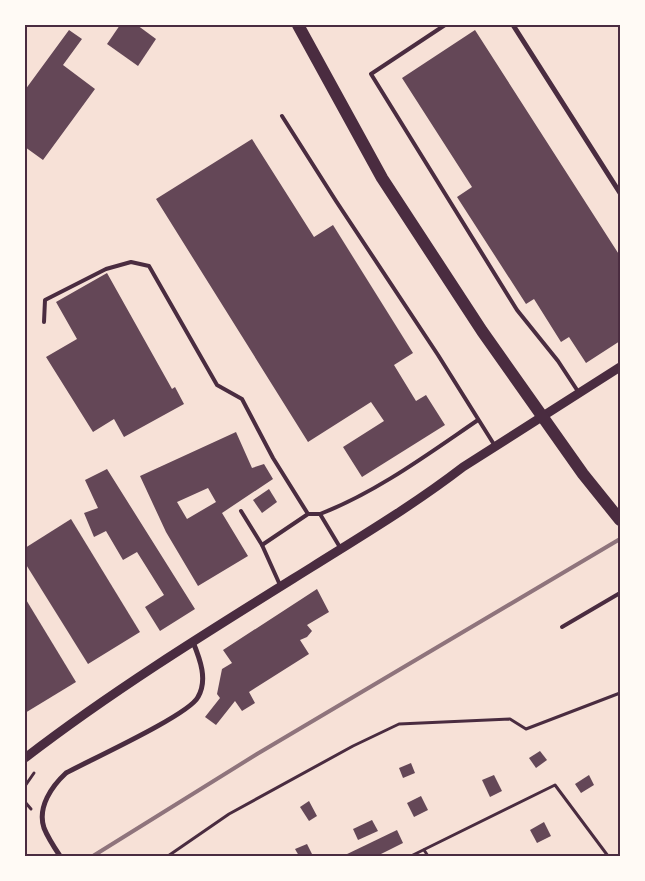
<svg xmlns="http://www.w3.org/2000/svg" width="645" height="881" font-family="'Fira Sans Condensed',sans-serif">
<rect width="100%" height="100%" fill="#f7e1d7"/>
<!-- building -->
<g fill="#644757" fill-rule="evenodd">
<polygon points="120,25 137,25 156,39 138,66 107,44"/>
<polygon points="69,30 82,39 63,65 95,89 43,160 25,147 25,90"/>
<polygon points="475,30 620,256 620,341 586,363 569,337 561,342 534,299 526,304 457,197 472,187 402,78"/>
<polygon points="252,139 314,237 333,225 413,353 394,365 416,401 426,395 445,425 362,477 343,447 384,421 371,402 308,442 156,199"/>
<polygon points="107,273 172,389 175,387 184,404 124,437 114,419 93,432 46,357 77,339 56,302"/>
<path d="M236,432L252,468L264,464L273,479L222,513L248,556L198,586L166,532L140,476ZM208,488L216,502L187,519L177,502Z"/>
<polygon points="107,469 195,609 160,631 145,607 164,595 137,552 123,560 106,531 94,537 84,513 98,508 85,480"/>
<polygon points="269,489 277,502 262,513 253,500"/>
<polygon points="71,519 140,632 88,664 25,563 25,548"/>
<polygon points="317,589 329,612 307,625 312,631 307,637 300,640 309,654 249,692 255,703 242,711 235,701 216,725 205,717 220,698 217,694 222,669 232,663 223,650"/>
<polygon points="25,598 76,682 25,713"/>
<polygon points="540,751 547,760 536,768 529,758"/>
<polygon points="411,763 415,773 403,778 399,768"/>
<polygon points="494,775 502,791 490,797 482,780"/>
<polygon points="589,775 594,785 581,793 575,784"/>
<polygon points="421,796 428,810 414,817 407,803"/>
<polygon points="309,801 317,816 309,821 300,807"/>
<polygon points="372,820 378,831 358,840 353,829"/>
<polygon points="544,822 551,836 537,843 530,830"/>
<polygon points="397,830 403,843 377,856 343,856"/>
<polygon points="307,844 313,856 299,856 295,849"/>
</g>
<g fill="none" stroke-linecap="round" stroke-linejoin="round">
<!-- path -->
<g stroke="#4a2c40" stroke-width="3">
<polyline points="25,786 34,773"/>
<polyline points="25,802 31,809"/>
<polyline points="424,850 428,856"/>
<polyline points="168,856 229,814 353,746 399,724 510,719 526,729 620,693"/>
<polyline points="411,856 555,785 608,856"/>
</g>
<!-- service -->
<g stroke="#4a2c40" stroke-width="4">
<polyline points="445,25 371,74 517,310 558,361 579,393"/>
<polyline points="282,116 336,201 438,355 495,446"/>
<polyline points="44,322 45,300 106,269 131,262 149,266 217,385 242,399 273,458 308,514 320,514 341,549"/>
<polyline points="241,511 262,545 280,585"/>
<path d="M320,514C377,492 428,454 478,420"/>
<polyline points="262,545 308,514"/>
<polyline points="562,627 620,593"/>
</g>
<!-- minor -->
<g stroke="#4a2c40" stroke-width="5">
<polyline points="513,25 620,193"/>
<path d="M60,856C54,847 48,838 44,828C37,807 52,786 66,773C90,760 189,715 198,697C208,680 200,659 193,642"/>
</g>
<!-- tertiary -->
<path stroke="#4a2c40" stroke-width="9" d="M25,758C116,688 214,628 312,567C363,535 415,504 463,467L620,367"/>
<!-- primary -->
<polyline stroke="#4a2c40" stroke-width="12" points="298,25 382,178 482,331 583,474 620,520"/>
<!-- rail -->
<polyline stroke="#8f747c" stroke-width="4" points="93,856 257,754 620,539"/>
</g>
<!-- border -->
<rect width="645" height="881" fill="none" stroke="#fffaf5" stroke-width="52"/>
<rect x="26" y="26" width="593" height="829" fill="none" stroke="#4a2c40" stroke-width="2"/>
</svg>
